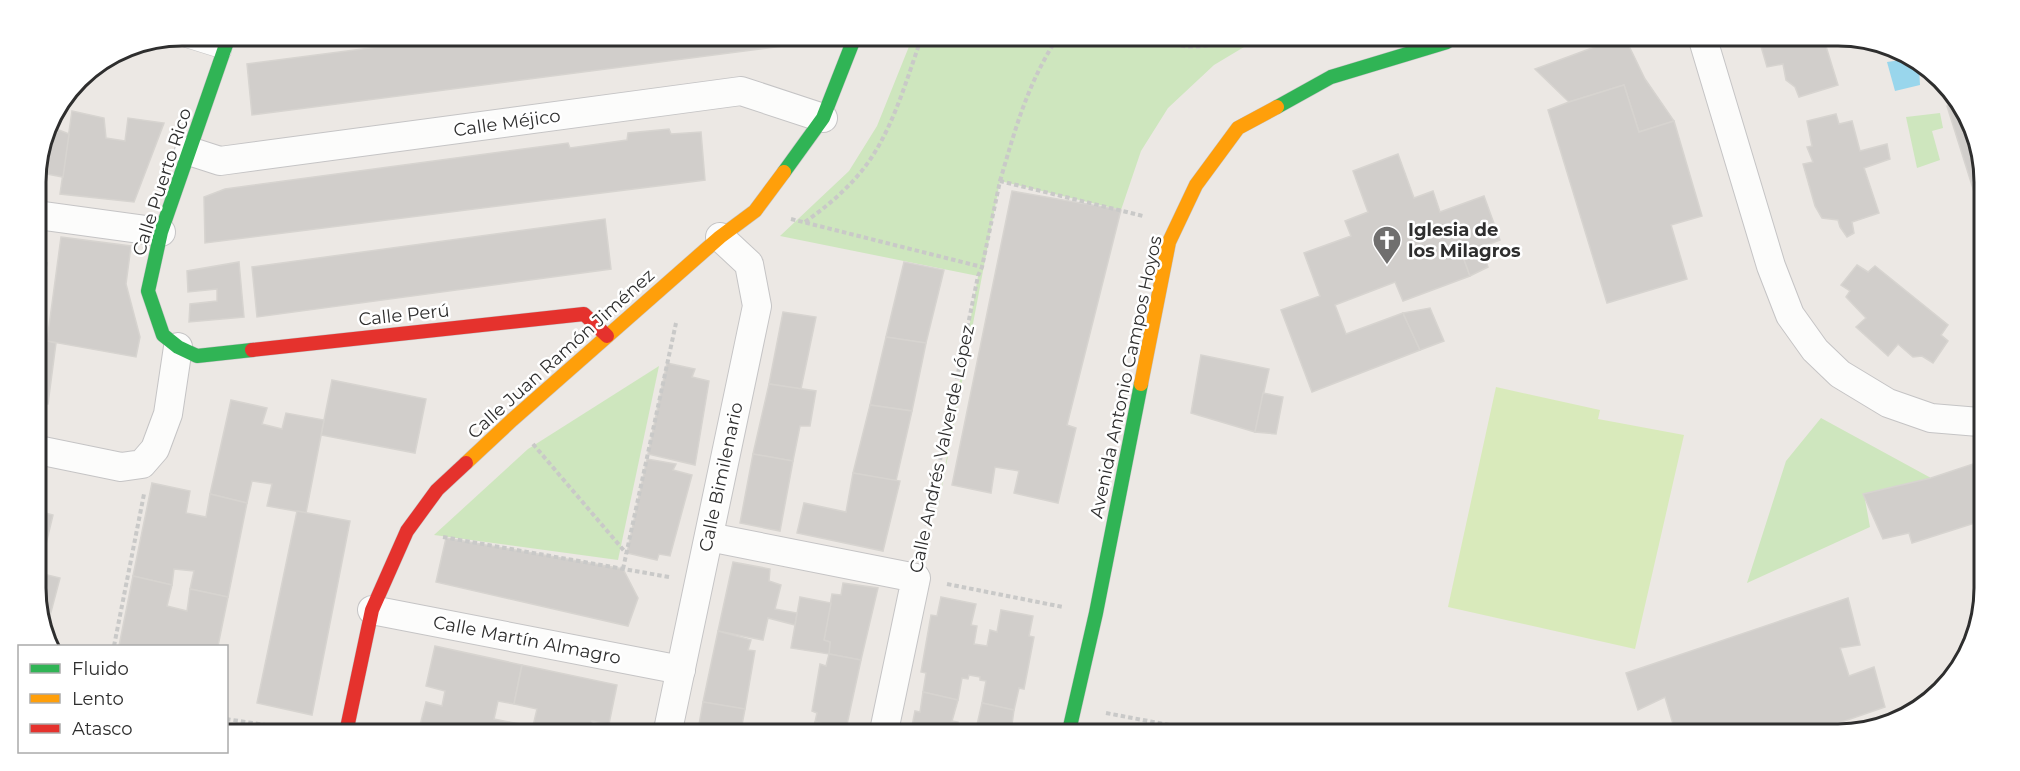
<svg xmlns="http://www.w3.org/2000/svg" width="2020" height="771" font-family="Montserrat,sans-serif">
<rect width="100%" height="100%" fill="#ece8e4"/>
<!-- green -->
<g fill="#cee6be">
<polygon points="912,39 1254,41 1214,65 1168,108 1141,151 1121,210 1000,181 937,514 978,276 780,236 849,171 877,126"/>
<polygon points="1940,113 1943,128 1932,131 1940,160 1917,168 1906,117"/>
<polygon points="659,366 618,560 434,535 528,449"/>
<polygon points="1821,418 1931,478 1864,494 1870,527 1747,583 1786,461"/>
</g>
<!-- pitch -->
<polygon fill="#d9eabb" points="1496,387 1600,410 1598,419 1684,435 1635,649 1448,607"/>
<!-- water -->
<polygon fill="#99d6ec" points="1908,59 1919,67 1920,85 1895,91 1887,62"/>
<!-- building -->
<g fill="#d1cecb" stroke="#d7d4d0" stroke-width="1.5">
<polygon points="455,37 806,39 806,43 252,115 247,64"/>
<polygon points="1608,42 1627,42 1645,79 1674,121 1639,132 1624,85 1569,102 1535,69"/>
<polygon points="1760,43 1825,43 1838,85 1799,97 1795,87 1786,80 1783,64 1767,67"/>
<polygon points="1624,85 1639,132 1674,121 1702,216 1671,225 1687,279 1607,303 1548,110 1569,102"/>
<polygon points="1953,97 1983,163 1982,195 1975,195 1947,106 1954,102"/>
<polygon points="72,111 104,118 106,138 125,141 128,118 164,123 134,202 60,194"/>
<polygon points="1836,114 1839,124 1852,121 1860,151 1887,144 1890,159 1864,168 1879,213 1852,222 1854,233 1847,237 1840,227 1838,220 1822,218 1815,206 1803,164 1813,162 1807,147 1812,146 1807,121"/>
<polygon points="49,126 69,134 63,177 36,172 45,140 47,141"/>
<polygon points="669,129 671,134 701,132 705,180 205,243 204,197 225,189 568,143 570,148 627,140 628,133"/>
<polygon points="1398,154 1414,198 1433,191 1440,212 1484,196 1500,240 1462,254 1470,276 1403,301 1395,282 1335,305 1346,334 1403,313 1420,350 1312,392 1281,310 1320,296 1304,253 1351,236 1345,221 1368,212 1353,171"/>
<polygon points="1012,191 1121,210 1067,425 1076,428 1058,503 1014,493 1019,471 995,467 991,493 952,485"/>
<polygon points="605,219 611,269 257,317 252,267"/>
<polygon points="61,237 131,246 126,284 140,337 136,357 47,341"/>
<polygon points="1481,247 1488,267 1470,276 1462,254"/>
<polygon points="37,262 47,263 38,316 37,316"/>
<polygon points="239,262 244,317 189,322 190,304 217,301 217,289 188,292 187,271"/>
<polygon points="904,262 944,270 926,343 886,337"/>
<polygon points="1857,265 1868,272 1875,266 1948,325 1941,335 1948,341 1933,363 1922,356 1913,357 1898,344 1888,356 1856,327 1866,318 1846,297 1850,291 1841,285"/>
<polygon points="1430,308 1444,341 1420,350 1403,313"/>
<polygon points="783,312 816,317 801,389 769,384"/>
<polygon points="37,334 48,335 47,341 56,343 48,404 38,403"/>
<polygon points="886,337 926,343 912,411 870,405"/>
<polygon points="1201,355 1269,369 1255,432 1191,413"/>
<polygon points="667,363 695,369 692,377 709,381 695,465 648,454"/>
<polygon points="332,380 426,399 415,453 321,435"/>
<polygon points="769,384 816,391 810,426 800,426 793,461 753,454"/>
<polygon points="1263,393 1283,397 1276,434 1255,432"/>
<polygon points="231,400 267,408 262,424 282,429 286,413 324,420 306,513 267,506 272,484 252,481 247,503 210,494"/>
<polygon points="870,405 912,411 896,481 853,473"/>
<polygon points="753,454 793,461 780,531 740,523"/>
<polygon points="647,459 676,464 673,470 692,475 670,556 659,554 657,560 627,553"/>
<polygon points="1979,462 1978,522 1912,543 1909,533 1883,539 1863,494 1931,478"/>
<polygon points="853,473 900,481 883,551 797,533 804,503 846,512"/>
<polygon points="152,483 190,491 186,513 206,517 210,494 247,503 228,597 190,589 194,571 174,569 172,585 133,576"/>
<polygon points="38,511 53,515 39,573 60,578 46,631 39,617"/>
<polygon points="297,511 350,521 312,715 257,703"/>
<polygon points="446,538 623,569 638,598 628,626 436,582"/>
<polygon points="733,562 770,569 769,581 781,585 775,609 797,613 795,625 768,618 763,640 718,631"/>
<polygon points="133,576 172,585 167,606 187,611 190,589 228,597 218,646 119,646"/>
<polygon points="843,583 878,588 861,660 829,654 830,642 824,640 832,594 841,595"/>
<polygon points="800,597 831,603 824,640 830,642 829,654 791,648"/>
<polygon points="941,597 976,604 971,625 977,626 974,644 987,646 990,630 997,632 1001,610 1033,616 1029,636 1034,637 1024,689 1019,688 1014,710 982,703 986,681 980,680 980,677 969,675 968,679 962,678 958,700 923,692 926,673 921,672 931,615 937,616"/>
<polygon points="1848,598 1860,645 1840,648 1849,676 1874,667 1885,707 1804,735 1676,734 1665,697 1638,710 1626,673"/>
<polygon points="718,631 751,640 748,650 755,651 745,709 703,702"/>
<polygon points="435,646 522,665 514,704 498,701 494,719 509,722 507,729 419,729 426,702 442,706 445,691 426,686"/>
<polygon points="829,654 861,660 846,729 815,722 817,713 812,711 820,664 826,666"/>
<polygon points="522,665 617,685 609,724 592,721 590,729 507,729 509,722 533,726 537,709 514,704"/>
<polygon points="923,692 958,700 952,721 958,722 957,731 911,731 915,711 920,712"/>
<polygon points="703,702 745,709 741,730 698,730"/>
<polygon points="982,703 1014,710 1011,731 1016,731 969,731 971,724 977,725"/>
<polygon points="815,722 846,729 846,730 813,730"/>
</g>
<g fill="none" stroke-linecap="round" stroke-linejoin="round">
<!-- lane casing -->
<g stroke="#c5c4c5" stroke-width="15">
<polyline id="lane" points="176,37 224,52"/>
</g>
<!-- street casing -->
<g stroke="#c5c4c5" stroke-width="30">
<g id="street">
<polyline points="1704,43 1771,266 1790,315 1815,350 1840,374 1888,403 1931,418 1979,422"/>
<polyline points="189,151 220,161 741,91 823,118"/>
<polyline points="37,215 161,232"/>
<polyline points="38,450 121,467 142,464 155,449 168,414 178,347"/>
<polyline points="709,537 916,578 884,731"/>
<polyline points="372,610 681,670"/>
<polyline points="668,730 757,306 749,264 720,237"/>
</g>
</g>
<!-- fast casing -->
<g stroke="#c5c4c5" stroke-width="15">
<g id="fast">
<polyline points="229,36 161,232 148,291 163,335 178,347 197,356 252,350"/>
<polyline points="1277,107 1331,77 1447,42"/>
<polyline points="784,172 823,118 854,39"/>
<polyline points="1069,731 1096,613 1141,384"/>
</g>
</g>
<!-- slow casing -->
<g stroke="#c5c4c5" stroke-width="15">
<g id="slow">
<polyline points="1141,384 1169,242 1196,185 1238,128 1277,107"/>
<polyline points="466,463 512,420 720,237 755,211 784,172"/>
</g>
</g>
<!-- jam casing -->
<g stroke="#c5c4c5" stroke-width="15">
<g id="jam">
<polyline points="252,350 584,314 607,336"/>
<polyline points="347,728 372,610 407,531 437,490 466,463"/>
</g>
</g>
<!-- path -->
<g stroke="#c9c9c8" stroke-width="4" stroke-dasharray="4.5 3" stroke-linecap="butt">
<path d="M1167,40C1185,51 1207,46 1226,41"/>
<path d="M1000,181C1015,130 1027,85 1056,40"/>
<polyline points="791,219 982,267"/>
<path d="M805,222C825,208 844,192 860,173C891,136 905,84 921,39"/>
<polyline points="533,444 626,553"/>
<polyline points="443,537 669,577"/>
<polyline points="922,548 978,276 982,267 1000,181 1143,216"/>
<polyline points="623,569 676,323"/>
<polyline points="947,584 1063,607"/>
<polyline points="114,646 144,494"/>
<polyline points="1106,713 1206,732"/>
<polyline points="226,719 285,728"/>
</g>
<!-- lane -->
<use href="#lane" stroke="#fcfcfb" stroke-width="14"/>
<!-- street -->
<use href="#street" stroke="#fcfcfb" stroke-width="28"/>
<!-- fast -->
<use href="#fast" stroke="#30b455" stroke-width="14"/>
<!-- slow -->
<use href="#slow" stroke="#ff9f0a" stroke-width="14"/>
<!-- jam -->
<use href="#jam" stroke="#e5322d" stroke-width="14"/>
</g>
<!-- icons -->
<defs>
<g id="church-pin" transform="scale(1.5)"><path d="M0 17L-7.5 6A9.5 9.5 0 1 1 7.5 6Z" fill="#706f6e" stroke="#fff"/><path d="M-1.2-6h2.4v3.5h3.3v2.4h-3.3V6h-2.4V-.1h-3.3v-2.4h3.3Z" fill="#fff"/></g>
</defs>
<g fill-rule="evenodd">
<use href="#church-pin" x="1387" y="240"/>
</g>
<g text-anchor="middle" stroke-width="5" stroke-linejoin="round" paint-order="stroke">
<!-- street labels -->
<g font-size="18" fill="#2e2e2e" stroke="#fff">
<text transform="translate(507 123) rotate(-8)" y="6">Calle Méjico</text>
<text transform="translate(162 182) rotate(-72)" y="6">Calle Puerto Rico</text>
<text transform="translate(404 315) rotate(-6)" y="6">Calle Perú</text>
<text transform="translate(561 354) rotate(-42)" y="6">Calle Juan Ramón Jiménez</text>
<text transform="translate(1126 377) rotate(-78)" y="6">Avenida Antonio Campos Hoyos</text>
<text transform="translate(942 449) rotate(-78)" y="6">Calle Andrés Valverde López</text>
<text transform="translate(721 477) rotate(-78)" y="6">Calle Bimilenario</text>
<text transform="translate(527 640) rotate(11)" y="6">Calle Martín Almagro</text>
</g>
<!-- poi labels -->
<g font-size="18" font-weight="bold" fill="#2e2e2e" stroke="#fff" text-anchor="start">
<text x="1408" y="236">Iglesia de<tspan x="1408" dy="21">los Milagros</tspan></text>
</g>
</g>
<!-- crop -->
<path d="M0 0H2020V771H0ZM182 46H1838A136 136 0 0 1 1974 182V588A136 136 0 0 1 1838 724H182A136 136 0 0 1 46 588V182A136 136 0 0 1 182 46Z" fill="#fff" fill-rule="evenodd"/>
<path fill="none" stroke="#2e2e2e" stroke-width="3" d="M182 46H1838A136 136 0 0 1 1974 182V588A136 136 0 0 1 1838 724H182A136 136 0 0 1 46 588V182A136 136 0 0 1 182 46Z"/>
<!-- legend -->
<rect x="18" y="645" width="210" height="108" fill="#ffffff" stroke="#ababab" stroke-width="1.5"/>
<rect x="30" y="664" width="30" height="9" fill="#30b455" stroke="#ababab" stroke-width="1.5"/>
<text x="72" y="675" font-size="18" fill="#2e2e2e">Fluido</text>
<rect x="30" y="694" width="30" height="9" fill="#ff9f0a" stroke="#ababab" stroke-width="1.5"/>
<text x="72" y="705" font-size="18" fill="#2e2e2e">Lento</text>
<rect x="30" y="724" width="30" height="9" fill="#e5322d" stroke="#ababab" stroke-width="1.5"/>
<text x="72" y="735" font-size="18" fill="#2e2e2e">Atasco</text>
</svg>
